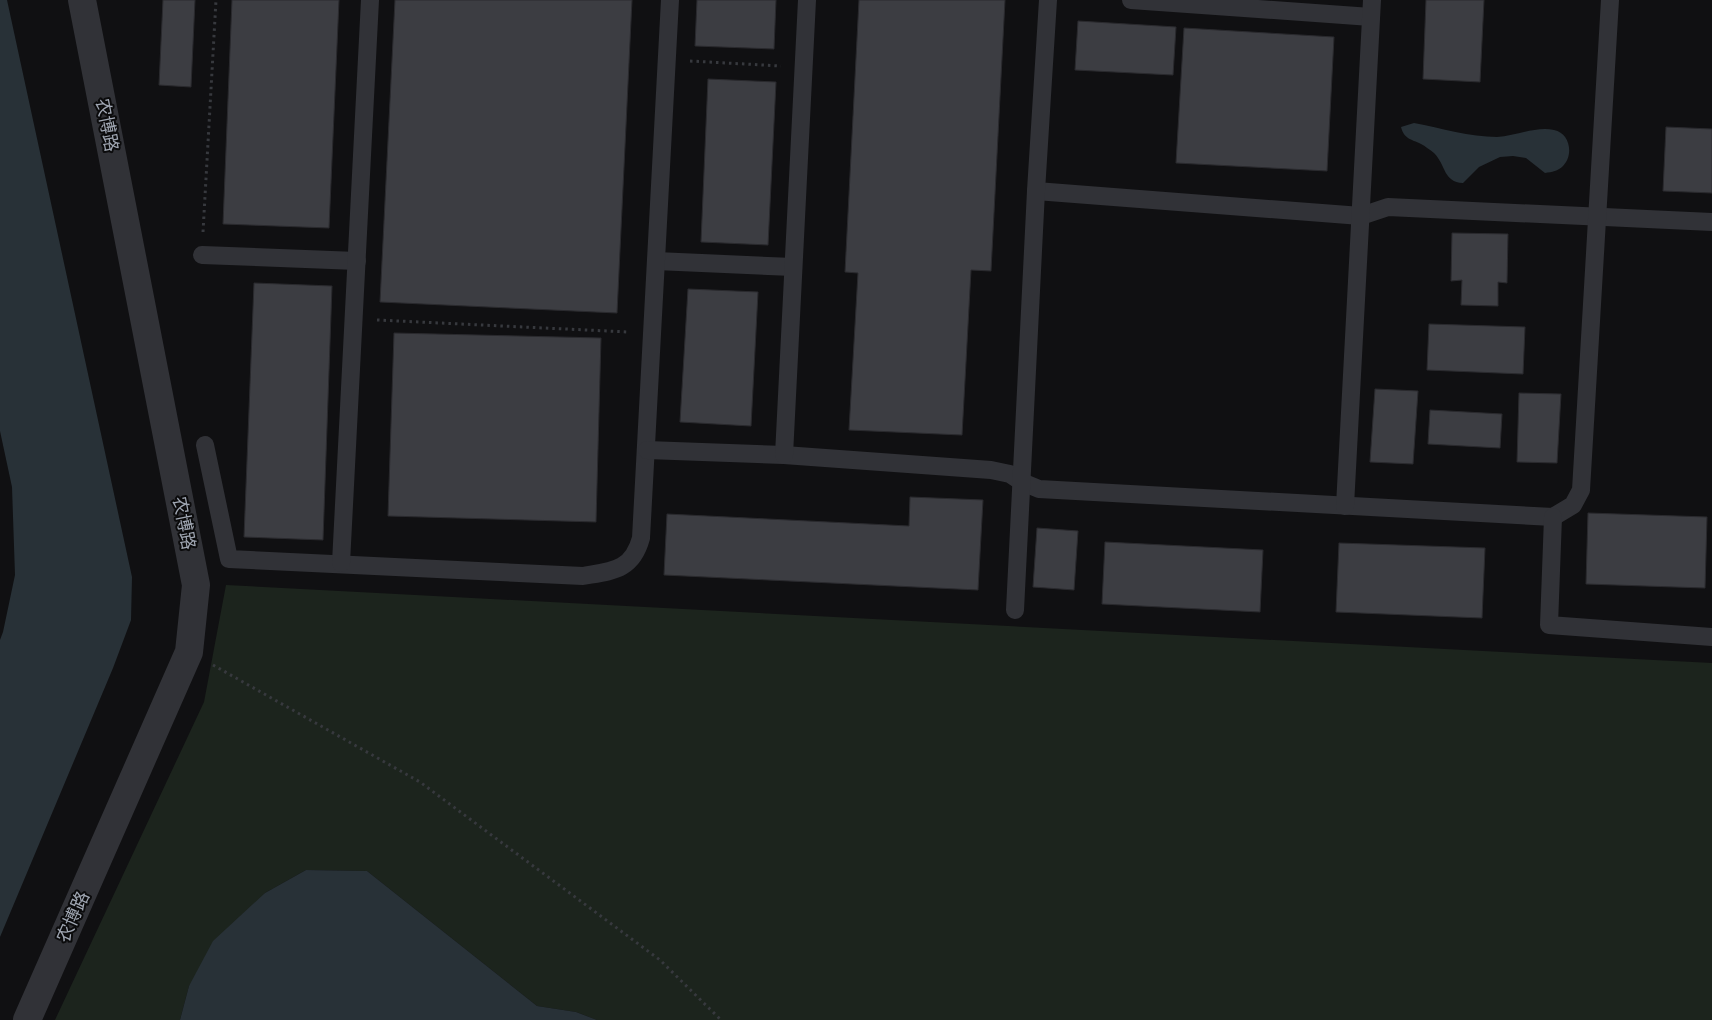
<svg xmlns="http://www.w3.org/2000/svg" width="1712" height="1020" font-family="Commissioner,'Noto Sans SC',sans-serif">
<rect width="100%" height="100%" fill="#101012"/>
<!-- green -->
<polygon fill="#1c241d" points="226,585 1712,663 1712,1020 597,1020 576,1012 537,1006 367,871 306,870 265,893 189,986 180,1020 55,1020 204,702"/>
<!-- water -->
<g fill="#283137">
<polygon points="0,0 7,0 132,577 131,620 113,668 0,937 0,640 3,632 15,575 12,487 0,431"/>
<path d="M1414,123C1441,128 1470,137 1497,137C1516,136 1536,126 1554,130C1570,133 1574,155 1563,166C1558,171 1552,172 1545,173L1526,158L1513,156L1500,157L1479,167L1463,183C1443,182 1446,165 1434,153C1430,150 1425,146 1421,144C1411,139 1404,139 1401,127Z"/>
<polygon points="306,870 367,871 537,1006 576,1012 597,1020 180,1020 189,986 213,941 265,893"/>
</g>
<!-- building -->
<g fill="#3c3d42" stroke="#2a2a2e">
<polygon points="163,0 195,0 191,87 159,85"/>
<polygon points="232,0 339,0 329,228 223,224"/>
<polygon points="395,0 632,0 617,313 380,302"/>
<polygon points="697,0 776,0 774,49 695,46"/>
<polygon points="859,0 1005,0 991,271 971,270 962,435 849,430 858,273 845,272"/>
<polygon points="1426,0 1484,0 1480,82 1423,79"/>
<polygon points="1078,21 1176,27 1173,75 1075,70"/>
<polygon points="1184,28 1334,37 1327,171 1176,163"/>
<polygon points="708,79 776,82 768,245 701,242"/>
<polygon points="1666,127 1712,129 1712,193 1663,191"/>
<polygon points="1452,233 1508,234 1507,283 1498,282 1498,306 1461,305 1462,280 1451,281"/>
<polygon points="254,283 332,286 323,540 244,537"/>
<polygon points="688,289 758,292 751,426 680,422"/>
<polygon points="1429,324 1525,327 1523,374 1427,370"/>
<polygon points="394,333 601,338 596,522 388,516"/>
<polygon points="1375,389 1418,391 1413,464 1370,462"/>
<polygon points="1519,393 1561,394 1557,463 1517,462"/>
<polygon points="1430,410 1502,414 1500,448 1428,444"/>
<polygon points="910,497 983,500 978,590 664,575 667,514 909,526"/>
<polygon points="1588,513 1707,517 1705,588 1586,584"/>
<polygon points="1037,528 1078,531 1074,590 1033,587"/>
<polygon points="1105,542 1263,550 1260,612 1102,604"/>
<polygon points="1339,543 1485,548 1482,618 1336,612"/>
</g>
<g fill="none" stroke-linecap="round" stroke-linejoin="round">
<!-- path -->
<g stroke="#37393e" stroke-width="3" stroke-dasharray="2.5 4" stroke-linecap="butt">
<polyline points="690,61 781,66"/>
<polyline points="203,232 216,0"/>
<polyline points="377,320 628,332"/>
<polyline points="213,665 420,782 660,960 721,1020"/>
</g>
<!-- service -->
<g stroke="#313237" stroke-width="18">
<polyline points="1131,0 1371,17"/>
<polyline points="1036,191 1361,216 1388,207 1712,222"/>
<polyline points="202,255 357,261"/>
<polyline points="656,261 793,267"/>
<path d="M205,445L229,559L583,576C612,571 632,571 641,538L670,0"/>
<polyline points="647,450 784,455 991,470 1010,474 1022,482 1039,489 1553,517 1573,505 1581,490 1610,0"/>
<polyline points="784,455 807,0"/>
<polyline points="1345,506 1372,0"/>
<polyline points="1553,517 1549,625 1712,637"/>
<polyline points="341,563 370,0"/>
<polyline points="1015,610 1036,191 1048,0"/>
</g>
<!-- tertiary -->
<polyline stroke="#313237" stroke-width="28" points="27,1020 189,652 196,585 82,0"/>
</g>
<g text-anchor="middle" stroke-width="4" stroke-linejoin="round" paint-order="stroke">
<!-- street labels -->
<g font-size="18" fill="#a0a7b3" stroke="#0b0b0c">
<text transform="translate(107 125) rotate(79)" y="6">农博路</text>
<text transform="translate(184 523) rotate(79)" y="6">农博路</text>
<text transform="translate(73 917) rotate(-66)" y="6">农博路</text>
</g>
</g>
</svg>
